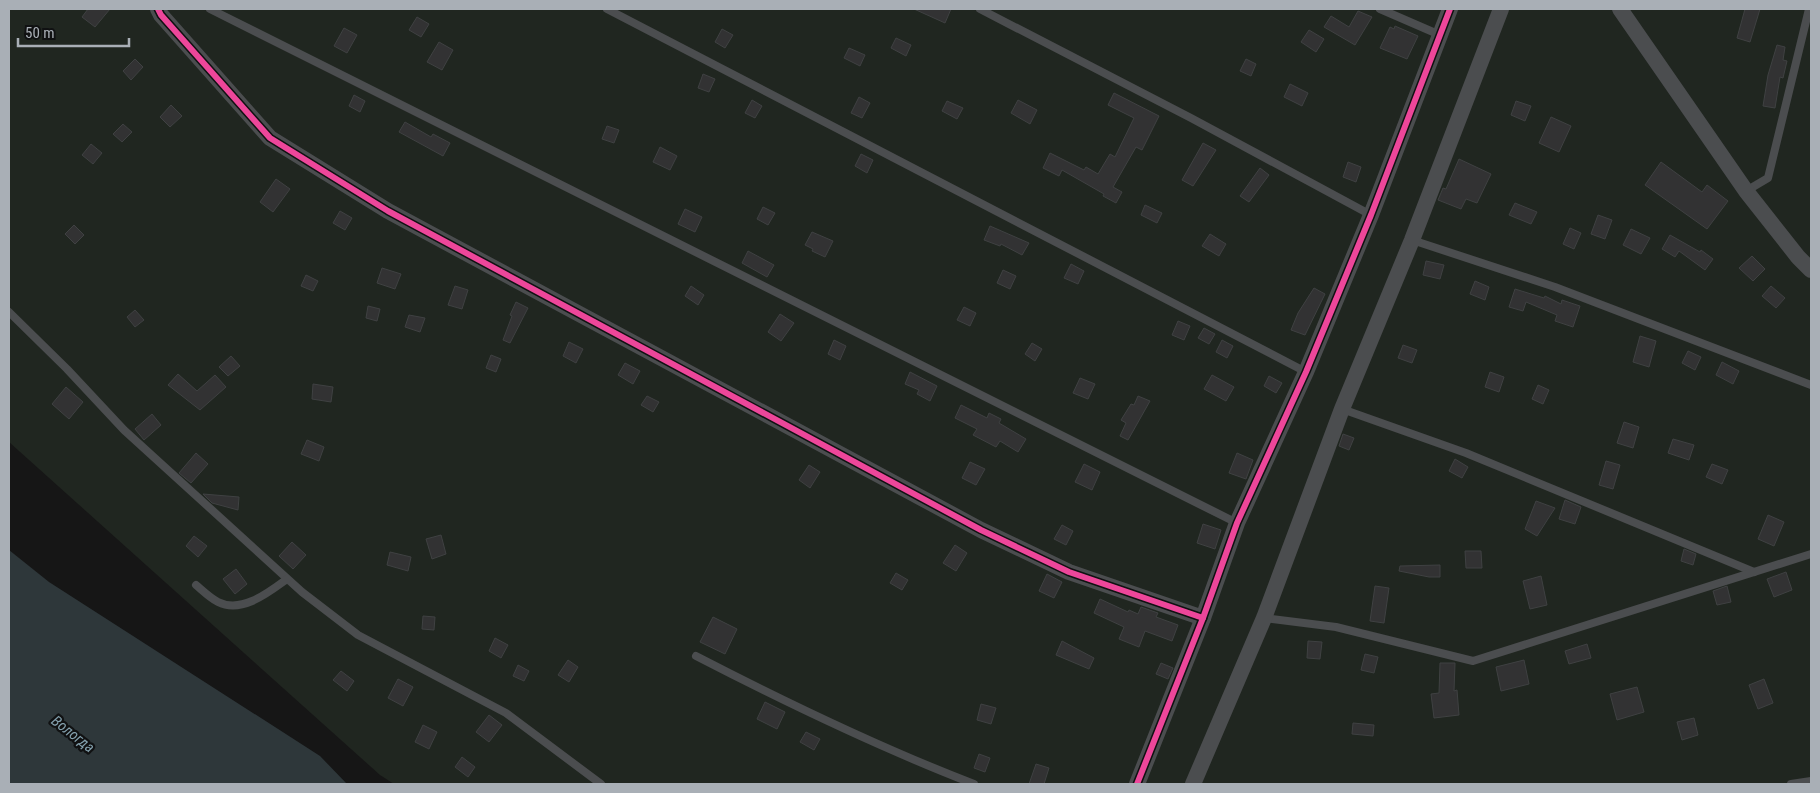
<svg xmlns="http://www.w3.org/2000/svg" width="1820" height="793" font-family="'Roboto Condensed',sans-serif">
<rect width="100%" height="100%" fill="#161616"/>
<!-- green -->
<polygon fill="#202620" points="9,9 1811,9 1811,784 394,784 380,775 9,442"/>
<!-- water -->
<polygon fill="#2e373a" points="9,550 49,582 320,756 347,784 9,784"/>
<!-- building -->
<g fill="#323233" stroke="#3f4142">
<polygon points="88,9 110,9 95,27 82,17"/>
<polygon points="914,9 951,9 945,23"/>
<polygon points="1745,9 1760,9 1750,42 1737,38"/>
<polygon points="1358,11 1372,17 1355,45 1324,27 1331,16 1349,27"/>
<polygon points="417,17 429,24 421,37 409,30"/>
<polygon points="1395,26 1418,36 1407,59 1380,48 1390,27 1394,29"/>
<polygon points="344,28 357,35 347,53 334,46"/>
<polygon points="722,29 733,35 725,48 715,42"/>
<polygon points="1309,30 1324,39 1316,52 1301,42"/>
<polygon points="896,38 911,45 906,56 891,48"/>
<polygon points="439,42 453,50 442,70 427,62"/>
<polygon points="1777,45 1785,47 1783,60 1787,61 1783,78 1780,77 1775,108 1763,106 1768,75"/>
<polygon points="849,48 865,55 860,66 844,58"/>
<polygon points="135,59 143,67 131,80 123,71"/>
<polygon points="1246,59 1256,64 1251,76 1240,71"/>
<polygon points="703,74 715,79 709,92 698,88"/>
<polygon points="1290,84 1308,93 1302,106 1284,97"/>
<polygon points="1114,93 1159,116 1142,150 1136,147 1113,187 1122,192 1116,203 1103,196 1104,194 1062,170 1059,176 1043,168 1050,153 1084,170 1086,167 1098,174 1110,154 1115,157 1134,118 1108,105"/>
<polygon points="354,95 365,101 360,112 349,106"/>
<polygon points="859,97 870,103 862,118 851,113"/>
<polygon points="752,100 762,106 755,118 745,113"/>
<polygon points="1018,100 1037,110 1030,124 1011,113"/>
<polygon points="947,101 963,108 957,119 942,111"/>
<polygon points="1516,101 1531,106 1525,121 1511,115"/>
<polygon points="171,105 182,116 170,127 160,117"/>
<polygon points="1551,117 1571,126 1559,152 1539,143"/>
<polygon points="405,122 431,137 433,134 450,143 443,156 399,132"/>
<polygon points="123,124 132,132 122,142 113,134"/>
<polygon points="607,126 619,130 614,143 602,139"/>
<polygon points="1203,143 1216,150 1193,186 1182,180"/>
<polygon points="91,144 102,153 93,164 82,155"/>
<polygon points="660,147 677,156 670,170 653,162"/>
<polygon points="861,154 873,160 867,173 855,166"/>
<polygon points="1459,159 1491,174 1477,203 1466,199 1461,209 1438,200 1443,188 1446,189"/>
<polygon points="1348,162 1361,167 1356,182 1343,177"/>
<polygon points="1661,162 1702,192 1707,185 1728,201 1707,229 1645,185"/>
<polygon points="1260,168 1269,175 1249,202 1240,196"/>
<polygon points="276,179 290,189 273,212 260,202"/>
<polygon points="1515,203 1537,212 1531,224 1509,215"/>
<polygon points="1145,205 1162,213 1157,223 1141,215"/>
<polygon points="763,207 775,213 768,225 757,219"/>
<polygon points="685,209 702,217 695,232 678,224"/>
<polygon points="340,211 352,218 345,230 333,223"/>
<polygon points="1598,215 1612,220 1605,239 1591,234"/>
<polygon points="74,225 84,235 75,244 65,234"/>
<polygon points="990,226 1029,243 1022,255 1001,244 1000,246 984,240"/>
<polygon points="1570,228 1581,233 1574,249 1563,244"/>
<polygon points="1631,229 1650,238 1641,254 1623,245"/>
<polygon points="812,232 833,241 825,257 812,251 813,249 805,245"/>
<polygon points="1210,234 1226,244 1219,256 1202,246"/>
<polygon points="1670,235 1700,252 1701,250 1713,259 1705,270 1679,251 1675,257 1662,249"/>
<polygon points="748,251 774,265 767,277 742,263"/>
<polygon points="1752,256 1765,269 1753,281 1739,268"/>
<polygon points="1426,261 1444,265 1440,279 1423,275"/>
<polygon points="1071,264 1084,271 1078,284 1064,278"/>
<polygon points="382,268 401,274 395,289 377,283"/>
<polygon points="1003,270 1016,276 1010,289 997,283"/>
<polygon points="306,275 318,281 313,291 301,286"/>
<polygon points="1475,281 1489,287 1485,300 1470,294"/>
<polygon points="455,286 468,290 462,309 448,305"/>
<polygon points="691,286 704,295 698,305 685,296"/>
<polygon points="1771,286 1785,298 1776,308 1762,296"/>
<polygon points="1314,288 1325,294 1305,335 1291,330 1298,313"/>
<polygon points="1515,289 1544,298 1545,296 1561,304 1562,300 1580,306 1573,327 1555,321 1557,315 1526,302 1523,311 1509,307"/>
<polygon points="516,302 528,308 510,343 503,340 512,316 510,315"/>
<polygon points="368,306 380,309 377,321 366,318"/>
<polygon points="964,307 976,313 970,326 957,320"/>
<polygon points="135,310 144,320 135,327 127,317"/>
<polygon points="780,314 794,323 781,341 768,332"/>
<polygon points="409,315 425,318 420,332 405,327"/>
<polygon points="1178,321 1190,326 1184,340 1172,335"/>
<polygon points="1204,328 1215,334 1209,344 1198,338"/>
<polygon points="1640,336 1656,341 1649,367 1633,362"/>
<polygon points="834,340 846,346 840,360 828,354"/>
<polygon points="1222,340 1233,346 1227,358 1216,352"/>
<polygon points="569,342 583,349 576,363 563,356"/>
<polygon points="1032,343 1042,349 1035,361 1025,354"/>
<polygon points="1403,345 1417,350 1412,363 1398,358"/>
<polygon points="1688,351 1701,357 1695,370 1682,363"/>
<polygon points="491,355 501,359 496,372 486,368"/>
<polygon points="231,356 240,366 228,376 219,367"/>
<polygon points="1722,362 1739,371 1733,384 1716,375"/>
<polygon points="625,363 640,371 633,384 618,375"/>
<polygon points="910,372 937,386 930,401 917,394 919,390 905,384"/>
<polygon points="1490,372 1504,377 1499,392 1485,387"/>
<polygon points="178,374 197,391 215,375 226,387 200,410 168,385"/>
<polygon points="1212,375 1234,387 1226,401 1204,389"/>
<polygon points="1269,376 1282,383 1276,393 1264,386"/>
<polygon points="1080,378 1095,384 1088,399 1073,393"/>
<polygon points="313,384 333,387 331,402 312,399"/>
<polygon points="1538,385 1549,390 1543,404 1532,399"/>
<polygon points="66,387 83,402 69,419 52,404"/>
<polygon points="647,396 659,402 653,412 641,405"/>
<polygon points="1138,396 1150,401 1128,440 1120,436 1126,423 1121,420 1131,404 1134,405"/>
<polygon points="961,405 987,418 989,413 1001,419 999,423 1026,439 1018,452 1000,441 996,447 973,435 977,429 955,418"/>
<polygon points="152,414 161,425 144,440 135,429"/>
<polygon points="1624,422 1639,427 1633,448 1617,443"/>
<polygon points="1343,434 1354,438 1349,450 1339,446"/>
<polygon points="1673,439 1694,445 1689,460 1668,453"/>
<polygon points="307,440 324,447 319,461 301,454"/>
<polygon points="196,453 208,464 191,483 179,473"/>
<polygon points="1237,453 1253,460 1246,479 1229,473"/>
<polygon points="1455,459 1468,467 1462,478 1449,471"/>
<polygon points="1606,461 1620,465 1613,489 1599,485"/>
<polygon points="970,462 985,469 976,485 962,478"/>
<polygon points="1084,464 1100,472 1092,490 1075,482"/>
<polygon points="1712,464 1728,470 1722,484 1706,477"/>
<polygon points="809,465 820,472 810,488 799,480"/>
<polygon points="203,494 239,497 238,510 212,503"/>
<polygon points="1565,500 1581,507 1575,524 1559,519"/>
<polygon points="1536,501 1555,508 1537,536 1525,529"/>
<polygon points="1768,515 1784,522 1774,546 1758,539"/>
<polygon points="1203,524 1221,530 1215,549 1197,543"/>
<polygon points="1062,525 1073,531 1066,545 1054,539"/>
<polygon points="441,535 446,554 432,559 426,539"/>
<polygon points="194,536 207,546 198,557 186,546"/>
<polygon points="292,542 306,555 293,569 279,556"/>
<polygon points="955,545 967,553 956,571 943,563"/>
<polygon points="1684,549 1696,554 1693,565 1681,561"/>
<polygon points="1465,551 1481,551 1482,568 1466,568"/>
<polygon points="390,552 411,557 408,571 387,565"/>
<polygon points="1440,565 1440,577 1429,577 1399,571 1400,566"/>
<polygon points="236,569 247,584 235,594 223,579"/>
<polygon points="1786,572 1792,590 1774,597 1767,579"/>
<polygon points="896,573 908,580 902,590 890,583"/>
<polygon points="1047,574 1062,582 1054,598 1039,591"/>
<polygon points="1541,576 1547,605 1530,609 1523,581"/>
<polygon points="1375,586 1389,588 1384,623 1370,621"/>
<polygon points="1727,586 1731,602 1717,605 1713,591"/>
<polygon points="1100,599 1128,612 1129,610 1138,614 1141,607 1158,613 1156,617 1178,625 1172,641 1145,631 1139,647 1119,639 1124,627 1094,613"/>
<polygon points="423,616 435,617 434,630 422,629"/>
<polygon points="713,617 737,629 725,654 700,642"/>
<polygon points="495,638 508,645 501,658 489,651"/>
<polygon points="1062,641 1094,658 1089,669 1056,655"/>
<polygon points="1308,641 1322,642 1320,659 1307,658"/>
<polygon points="1587,644 1591,658 1569,664 1565,651"/>
<polygon points="1365,654 1378,657 1374,673 1361,670"/>
<polygon points="568,660 578,667 569,682 558,675"/>
<polygon points="1524,660 1529,684 1501,691 1496,667"/>
<polygon points="1161,663 1173,668 1168,679 1156,674"/>
<polygon points="1440,663 1455,663 1454,691 1457,690 1459,715 1434,718 1431,694 1439,693"/>
<polygon points="518,665 529,671 524,681 513,676"/>
<polygon points="341,671 354,681 347,691 333,680"/>
<polygon points="398,679 413,687 403,706 388,698"/>
<polygon points="1764,679 1773,703 1758,709 1749,685"/>
<polygon points="1637,687 1644,712 1617,720 1610,694"/>
<polygon points="765,702 785,712 777,729 757,719"/>
<polygon points="981,704 996,708 991,724 977,720"/>
<polygon points="489,715 502,725 489,742 476,732"/>
<polygon points="1694,718 1698,735 1682,740 1677,722"/>
<polygon points="1353,723 1374,725 1373,736 1352,734"/>
<polygon points="423,725 437,732 429,749 415,742"/>
<polygon points="806,732 820,739 814,750 800,742"/>
<polygon points="979,754 990,758 985,772 974,768"/>
<polygon points="462,757 475,767 468,777 455,767"/>
<polygon points="1036,764 1049,768 1044,784 1029,784"/>
</g>
<g fill="none" stroke-linecap="round" stroke-linejoin="round">
<!-- service -->
<g stroke="#4b4d4f" stroke-width="8">
<polyline points="210,9 1237,523"/>
<polyline points="607,9 1306,372"/>
<polyline points="980,9 1191,118 1371,215"/>
<polyline points="1380,9 1440,35"/>
<polyline points="1746,191 1768,178 1809,9"/>
<polyline points="1412,240 1555,287 1811,385"/>
<polyline points="9,312 67,369 124,430 302,592 358,635 506,713 601,784"/>
<polyline points="1342,409 1466,453 1754,572"/>
<path d="M196,585C203,591 210,598 218,602C242,614 269,592 287,579"/>
<polyline points="1264,618 1336,627 1473,661 1811,554"/>
<path d="M696,656C787,703 878,747 974,784"/>
<polyline points="1791,784 1811,781"/>
</g>
<!-- minor -->
<g stroke="#4b4d4f" stroke-width="16">
<polyline points="158,9 161,15 270,138 388,211 981,530 1069,572 1203,618"/>
<polyline points="1620,9 1746,191 1798,257 1811,270"/>
<polyline points="1137,784 1203,618 1237,523 1306,372 1371,215 1450,9"/>
<polyline points="1193,784 1264,618 1342,409 1412,240 1501,9"/>
</g>
<!-- cycleway casing -->
<g stroke="#101112" stroke-width="9">
<g id="cycleway">
<polyline points="158,9 161,15 270,138 388,211 981,530 1069,572 1203,618"/>
<polyline points="1137,784 1203,618 1237,523 1306,372 1371,215 1450,9"/>
</g>
</g>
<!-- cycleway -->
<use href="#cycleway" stroke="#ed469a" stroke-width="6"/>
</g>
<g text-anchor="middle" stroke-width="4.5" stroke-linejoin="round" paint-order="stroke">
<!-- water labels -->
<g font-size="15" font-style="italic" fill="#83a0ad" stroke="#101112">
<text transform="translate(73 734) rotate(38)" y="5">Вологда</text>
</g>
</g>
<!-- border -->
<rect width="1820" height="793" fill="none" stroke="#a9afb6" stroke-width="20"/>
<!-- scale -->
<path d="M18 38v8h111v-8" fill="none" stroke="#a9afb6" stroke-width="2.5"/>
<text x="25" y="38" font-size="15" fill="#a9afb6" stroke="#101112" stroke-width="4" paint-order="stroke">50 m</text>
</svg>
